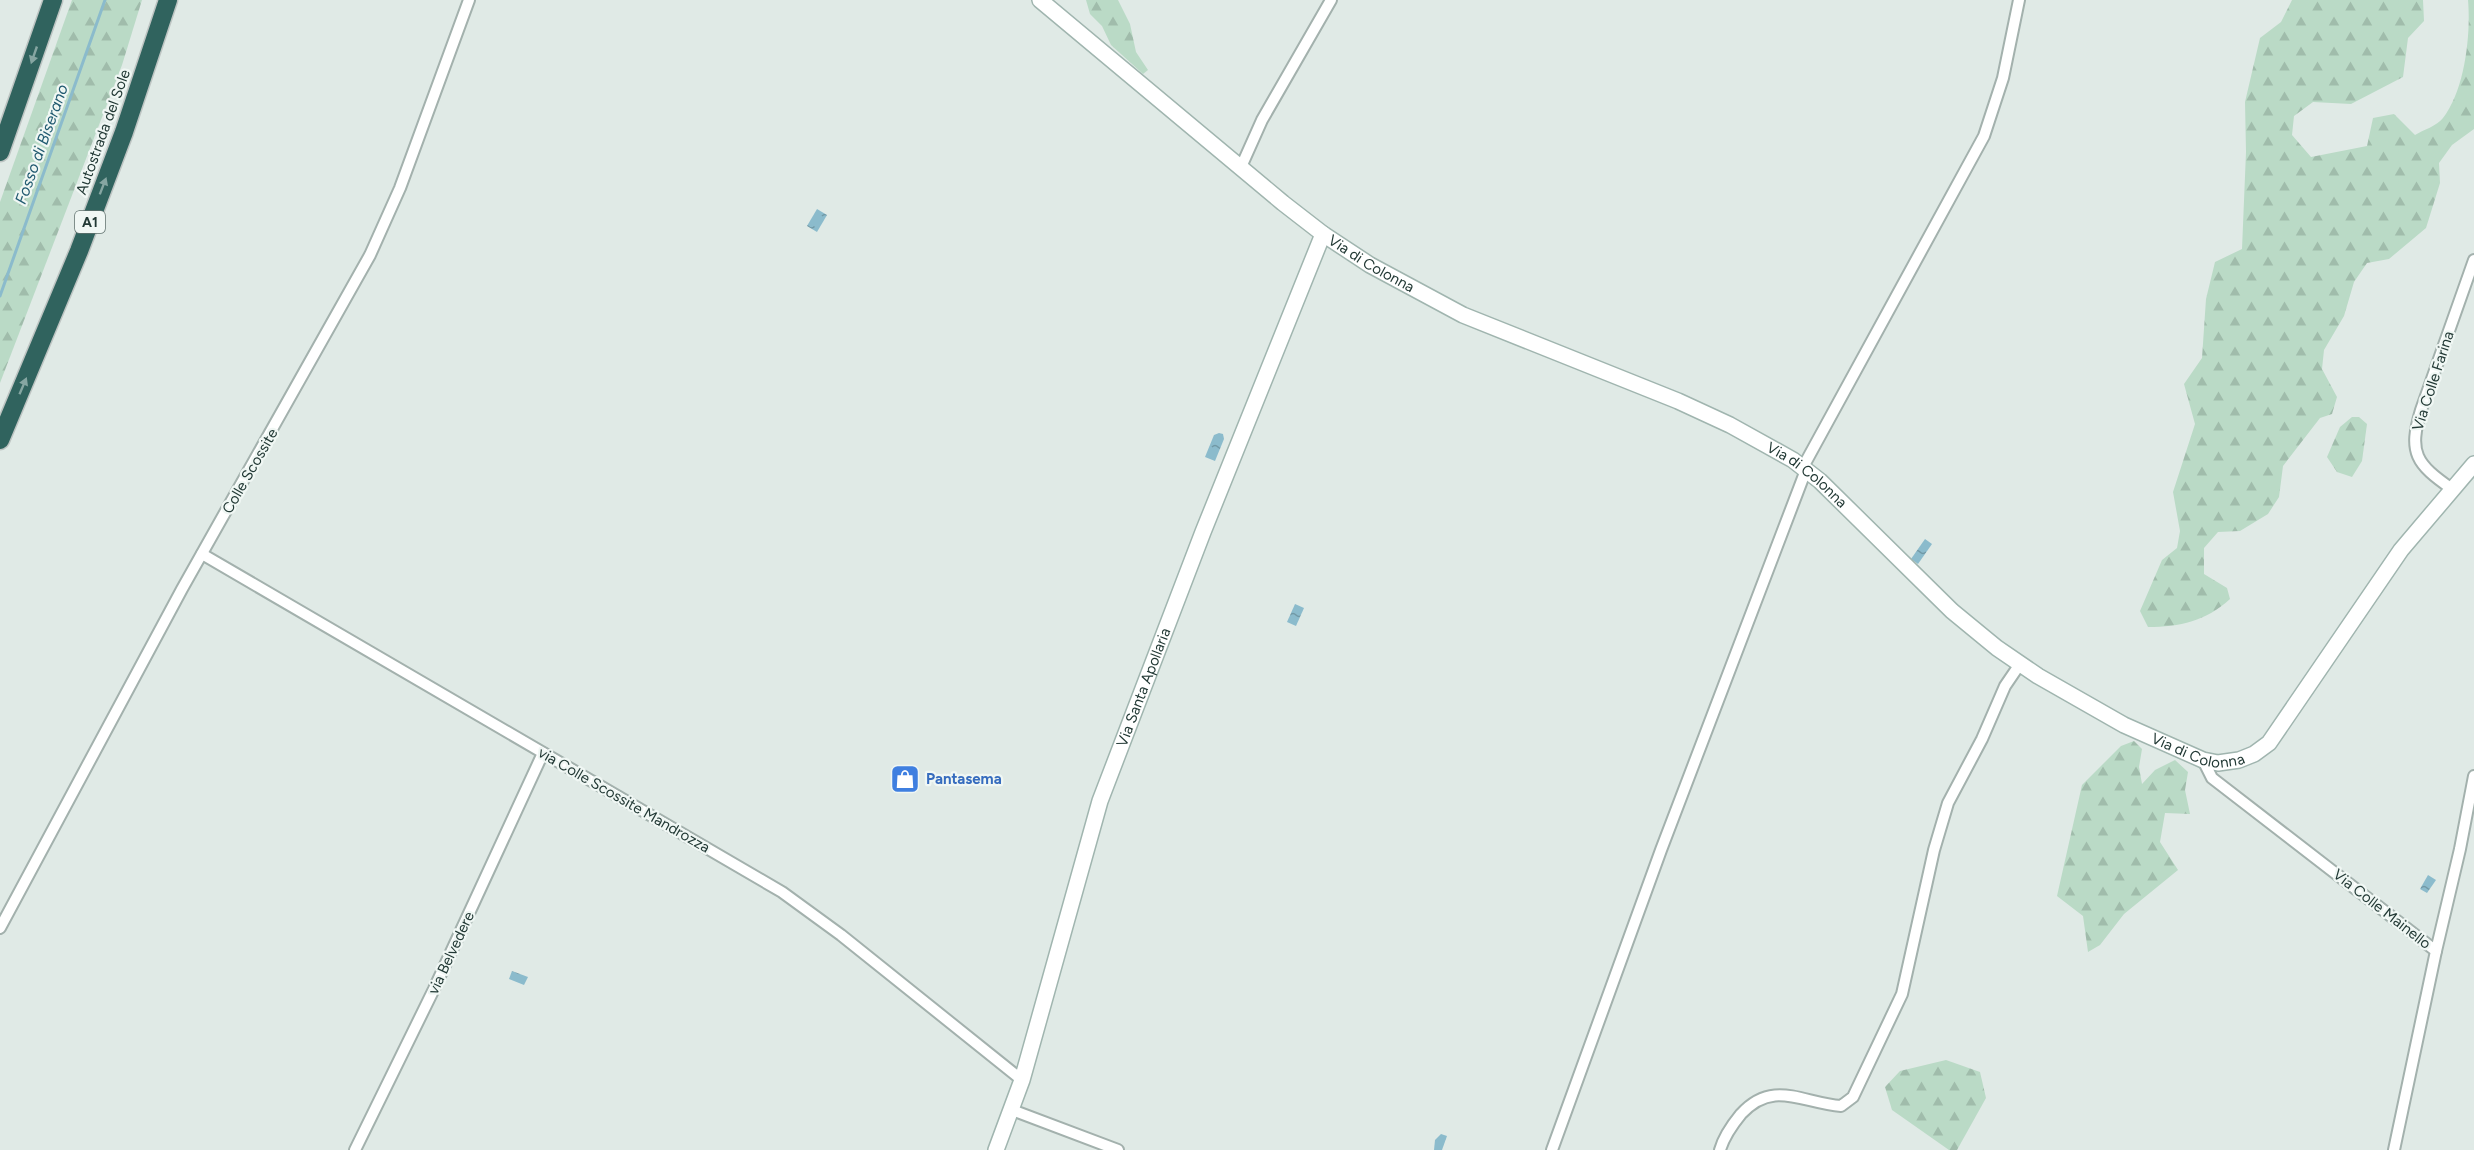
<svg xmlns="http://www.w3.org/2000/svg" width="2474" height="1150" font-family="Figtree,sans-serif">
<defs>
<pattern id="forest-firs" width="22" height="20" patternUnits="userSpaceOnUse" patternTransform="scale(1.5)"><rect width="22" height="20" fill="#badac6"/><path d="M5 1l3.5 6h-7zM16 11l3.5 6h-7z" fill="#a0bcab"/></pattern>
<pattern id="water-ripples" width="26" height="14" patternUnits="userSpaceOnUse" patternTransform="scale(1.5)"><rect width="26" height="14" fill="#8bbbcc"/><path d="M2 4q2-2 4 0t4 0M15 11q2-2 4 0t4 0" fill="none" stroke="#7199a6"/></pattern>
</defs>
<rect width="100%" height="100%" fill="#e0eae6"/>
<!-- forest -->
<g fill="url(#forest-firs)">
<polygon points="72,0 142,0 122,65 0,383 0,202"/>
<polygon points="1086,0 1118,0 1130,24 1136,52 1148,70 1143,74 1111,45 1102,26 1090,14"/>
<path d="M2292,0H2423L2424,21L2408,38L2403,77L2351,104L2313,102L2294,116L2292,135L2311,157L2367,146L2373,118L2394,114L2415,135C2423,130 2437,126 2443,118C2465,90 2471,34 2468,0H2474V129L2452,145L2439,163L2440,183L2426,228L2389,259L2367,263L2354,282L2344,316L2324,350L2322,369L2337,397L2332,414L2320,418L2283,466L2279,497L2268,514L2240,531L2218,532L2204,548V574L2227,588L2230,599C2206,621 2180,627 2148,627L2140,611L2162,560L2177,548L2180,531L2173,492L2195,424L2184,384L2202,358L2206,299L2215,262L2242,249L2246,152L2245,102L2260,38L2281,22Z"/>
<polygon points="2352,417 2359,417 2367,424 2362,461 2352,477 2337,472 2327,457 2340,427"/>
<polygon points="2134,741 2142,749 2139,767 2142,784 2155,770 2175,760 2188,772 2185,790 2190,814 2165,813 2160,842 2178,870 2124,914 2100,945 2088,952 2083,916 2057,896 2082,785 2121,746"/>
<polygon points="1946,1060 1980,1072 1986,1098 1957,1150 1949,1150 1892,1110 1885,1087 1900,1071"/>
</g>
<!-- water -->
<g fill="url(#water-ripples)">
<polygon points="817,209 827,215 817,232 807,226"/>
<polygon points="1219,433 1223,434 1224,439 1215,461 1205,457 1214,435"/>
<polygon points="1925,539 1932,544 1918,564 1911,559"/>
<polygon points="1295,604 1304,608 1296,626 1287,622"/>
<polygon points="2428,875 2436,880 2427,893 2420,889"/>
<polygon points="512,971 528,977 524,985 509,979"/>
<polygon points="1441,1134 1447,1136 1442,1150 1434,1150 1435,1140"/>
</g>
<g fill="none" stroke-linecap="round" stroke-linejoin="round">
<!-- stream -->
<polyline stroke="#8bbbcc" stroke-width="3" points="0,296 105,0"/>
<!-- street casing -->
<g stroke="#a3b1ad" stroke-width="14">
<g id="street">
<polyline points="1241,167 1262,120 1331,0"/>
<polyline points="1803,467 1984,136 2003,78 2019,0"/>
<path d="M2452,489C2416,464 2408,453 2421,410L2474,260"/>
<polyline points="202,554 782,892 841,935 1022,1080"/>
<polyline points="2203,760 2212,778 2436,951 2394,1150"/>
<polyline points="0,928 182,589 370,255 400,188 469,0"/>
<polyline points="2436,951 2460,849 2474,776"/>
<polyline points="1012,1110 1118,1150"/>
<polyline points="355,1150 434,989 543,753"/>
<polyline points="1552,1150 1661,850 1806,470"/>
<path d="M1720,1150C1724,1136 1732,1125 1741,1114C1773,1079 1802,1103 1841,1106L1853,1097L1902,994L1934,850L1948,803L1982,739L2005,686L2020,664"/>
</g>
</g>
<!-- secondary casing -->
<g stroke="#a0b5af" stroke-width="18">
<g id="secondary">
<path id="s1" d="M1040,0L1283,203L1323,234L1370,265L1463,315L1678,401L1730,425L1793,460L1820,481L1952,611L1997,648L2038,676L2124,725L2203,760L2218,763L2239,760L2254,754L2269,743L2401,550L2474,464"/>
<path id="s2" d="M996,1150L1022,1080L1100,801L1203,532L1323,234"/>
</g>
</g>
<!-- highway casing -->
<g stroke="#bdc4c2" stroke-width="21">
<g id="highway">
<polyline points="0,152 53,0"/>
<polyline points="0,440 79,251 124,132 168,0"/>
</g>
</g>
<!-- street -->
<use href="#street" stroke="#fff" stroke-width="10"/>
<!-- secondary -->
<use href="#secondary" stroke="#fff" stroke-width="15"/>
<!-- highway -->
<use href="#highway" stroke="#30635e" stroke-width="18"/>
</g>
<!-- one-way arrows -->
<defs><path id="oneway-solid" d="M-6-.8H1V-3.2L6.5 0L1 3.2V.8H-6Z" transform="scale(1.5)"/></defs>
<g fill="#86a6a2">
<use href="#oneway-solid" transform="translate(34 55) rotate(109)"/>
<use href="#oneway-solid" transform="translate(103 186) rotate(-69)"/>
<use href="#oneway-solid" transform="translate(23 386) rotate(-67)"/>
</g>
<!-- icons -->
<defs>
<g id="shop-square" transform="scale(1.5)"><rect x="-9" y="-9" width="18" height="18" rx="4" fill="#3f7fe0" stroke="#f0f7f4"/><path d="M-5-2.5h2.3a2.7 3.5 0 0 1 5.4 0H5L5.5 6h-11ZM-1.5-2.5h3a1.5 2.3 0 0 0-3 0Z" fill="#fff"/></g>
</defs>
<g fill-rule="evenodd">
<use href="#shop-square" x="905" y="779"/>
</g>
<g text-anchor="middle" stroke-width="4.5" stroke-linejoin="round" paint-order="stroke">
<!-- shield labels -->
<rect fill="#f0f7f4" stroke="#60726e" stroke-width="1.5" x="75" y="211" width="30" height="22" rx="4.5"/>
<g font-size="14" font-weight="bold" fill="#223935">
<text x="90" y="227">A1</text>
</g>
<!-- street labels -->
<g font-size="15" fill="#223935" stroke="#f0f7f4">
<text transform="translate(103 132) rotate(-70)" y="5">Autostrada del Sole</text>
<text dy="5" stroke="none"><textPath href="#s1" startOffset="424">Via di Colonna</textPath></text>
<text transform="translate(2433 381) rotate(-72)" y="5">Via Colle Farina</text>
<text transform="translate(250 471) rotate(-60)" y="5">Colle Scossite</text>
<text dy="5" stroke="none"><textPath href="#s1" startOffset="910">Via di Colonna</textPath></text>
<text dy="5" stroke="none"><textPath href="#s2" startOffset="486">Via Santa Apollaria</textPath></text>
<text dy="5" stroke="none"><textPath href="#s1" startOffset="1396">Via di Colonna</textPath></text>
<text transform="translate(624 800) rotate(30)" y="5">via Colle Scossite Mandrozza</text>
<text transform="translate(2382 909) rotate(38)" y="5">Via Colle Mainello</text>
<text transform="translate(451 953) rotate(-65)" y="5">via Belvedere</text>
</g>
<!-- shop labels -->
<g font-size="15" font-weight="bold" fill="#366cbe" stroke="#f0f7f4" text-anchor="start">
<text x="926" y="784">Pantasema</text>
</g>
<!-- water labels -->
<g font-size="16" font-style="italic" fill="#215a70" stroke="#f0f7f4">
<text transform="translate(41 144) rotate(-70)" y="6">Fosso di Biserano</text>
</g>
</g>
</svg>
